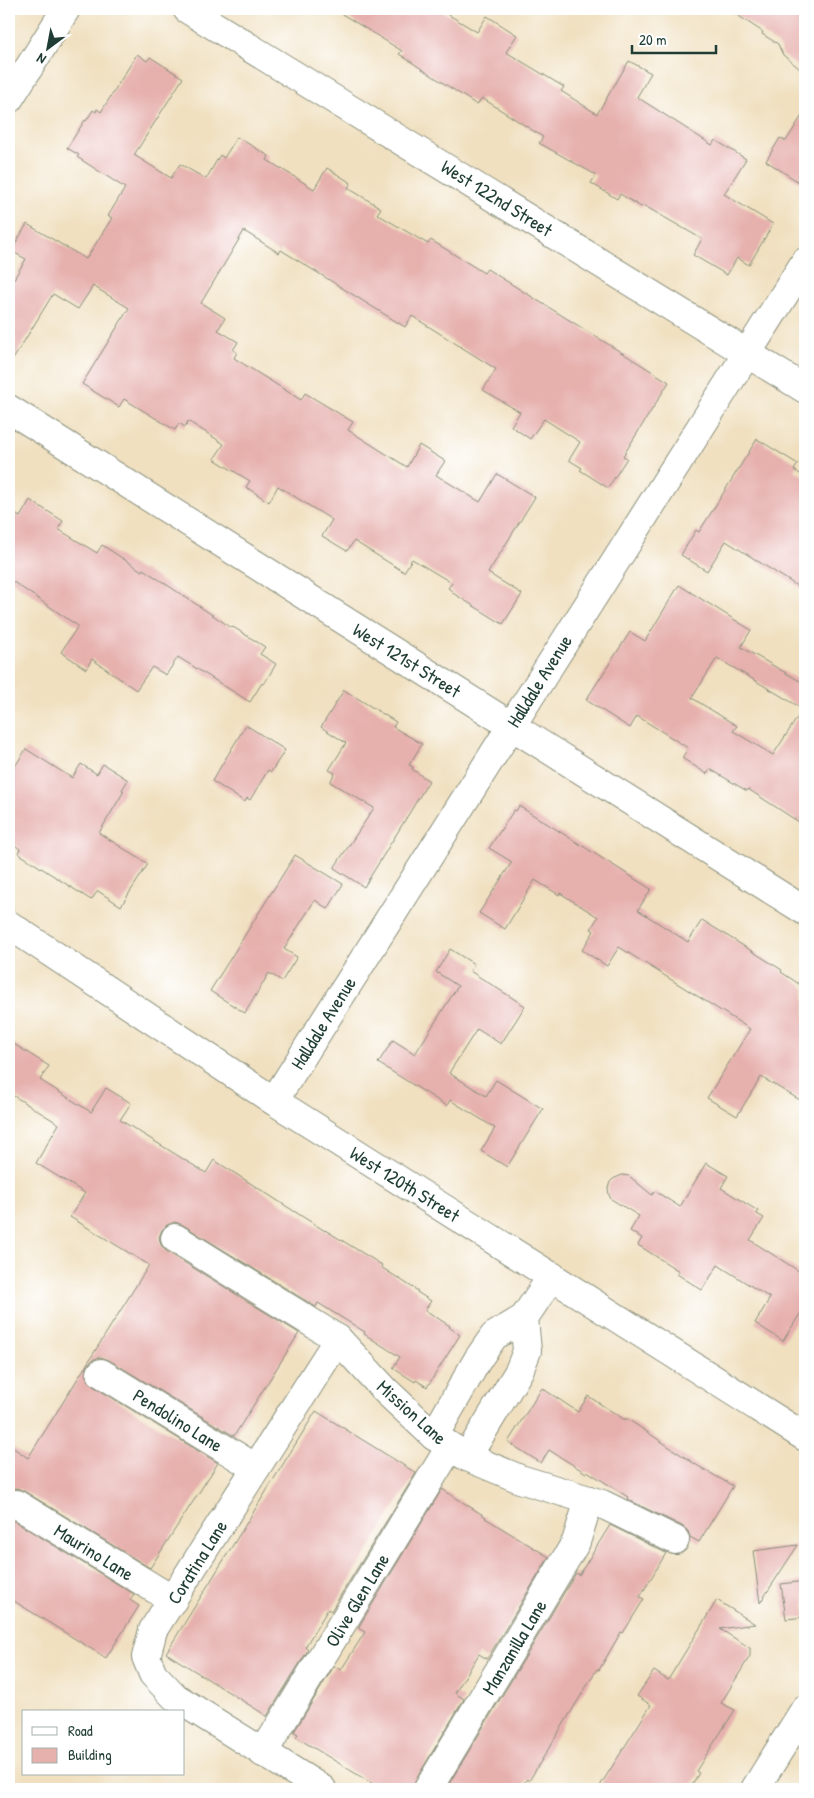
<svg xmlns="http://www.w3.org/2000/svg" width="814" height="1798" font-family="'Patrick Hand',sans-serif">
<rect width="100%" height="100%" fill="#fff"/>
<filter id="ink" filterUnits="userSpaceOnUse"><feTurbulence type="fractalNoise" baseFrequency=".02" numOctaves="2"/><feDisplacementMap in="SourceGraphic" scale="10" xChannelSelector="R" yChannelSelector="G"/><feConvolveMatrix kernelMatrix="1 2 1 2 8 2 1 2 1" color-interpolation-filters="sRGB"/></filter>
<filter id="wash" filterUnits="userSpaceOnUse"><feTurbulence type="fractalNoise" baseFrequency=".0096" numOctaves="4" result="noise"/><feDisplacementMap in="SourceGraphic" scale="20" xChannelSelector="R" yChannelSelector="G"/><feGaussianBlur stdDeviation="1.12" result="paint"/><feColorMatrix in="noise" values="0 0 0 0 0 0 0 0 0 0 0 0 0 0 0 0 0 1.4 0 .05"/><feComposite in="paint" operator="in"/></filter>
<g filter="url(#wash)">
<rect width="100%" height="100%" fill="#f0e0c0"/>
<g id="blocks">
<!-- building -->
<g fill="#e6b0ad" fill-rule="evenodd">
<polygon points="334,9 439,9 477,32 487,16 517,35 506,52 564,87 561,91 597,114 629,61 651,73 637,97 712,145 715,140 746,159 724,194 773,224 749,265 737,258 727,275 693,255 702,239 643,205 641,207 620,194 617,199 591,183 596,175 539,143 543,137 482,98 477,105 399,54 402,51"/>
<polygon points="728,9 805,9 805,73 783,55 778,44 762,34 763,32"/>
<polygon points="137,54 147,61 150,57 183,78 134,155 171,178 180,164 206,179 220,155 224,158 237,137 269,156 267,160 314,189 327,168 351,183 348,188 381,208 377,214 428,244 431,240 484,273 487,269 669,382 623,456 627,458 608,488 580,470 582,468 569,460 580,442 544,419 530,439 511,426 520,412 483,390 496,369 412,316 405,327 281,250 279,253 244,231 201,303 225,318 218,330 238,342 233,350 237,352 234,358 301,400 305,393 353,422 348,430 407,467 419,445 445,461 436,475 480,502 497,474 535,497 488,573 522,594 503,624 451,592 452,591 448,588 452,583 412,559 404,572 354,541 347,551 322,536 332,520 278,486 269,502 246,487 250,481 214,459 224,444 188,421 185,427 179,423 175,430 124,399 119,407 82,384 129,308 93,286 78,309 53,294 9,366 9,287 26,259 11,251 27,224 86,259 112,218 108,216 125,188 77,157 79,155 67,148 85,120 86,121 93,110 96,112 97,109 101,112"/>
<polygon points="805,111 805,186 766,161 780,138 786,141"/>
<polygon points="757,439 798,464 794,470 805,477 805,591 726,541 707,571 681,555 696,530 699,532"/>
<polygon points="30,500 63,521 58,529 97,553 102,545 142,571 143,569 232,628 233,627 265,647 260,654 276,664 264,684 262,683 250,702 178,657 166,675 152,667 136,690 92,659 86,669 61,652 78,626 9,579 9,510 20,517"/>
<path d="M679,585L751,630L741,647L805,684V826L748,789L747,791L710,769L707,774L682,758L688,748L637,716L630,728L586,700L630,632L645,641ZM717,658L803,709L773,755L733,731L737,726L692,698Z"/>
<polygon points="344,690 396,722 393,727 422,744 409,765 413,767 412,769 429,781 364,887 334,868 374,808 330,782 335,773 329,770 346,743 321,727"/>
<polygon points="246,725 285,750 271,772 268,770 250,800 247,798 245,802 212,781"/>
<polygon points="26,749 72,778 81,764 97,774 103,764 128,780 122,790 124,791 99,833 148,864 121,906 98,891 91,900 18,853 20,849 9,841 9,776"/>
<polygon points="519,806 651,889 638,910 688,942 702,920 782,970 781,972 805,988 805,1103 761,1077 737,1116 707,1098 750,1029 619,947 607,966 582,950 594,931 591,929 598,917 560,893 559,895 535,880 505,929 479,913 512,862 489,848 514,810 516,811"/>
<polygon points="295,855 343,884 328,909 315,900 284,949 297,957 282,981 269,973 245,1013 210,991"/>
<polygon points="450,949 474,964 470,971 525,1006 501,1044 477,1029 449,1073 486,1096 496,1080 543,1109 507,1167 481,1151 495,1128 450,1100 447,1106 378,1063 393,1040 415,1054 458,986 436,972"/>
<polygon points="9,1041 49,1066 40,1080 91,1112 106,1088 131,1103 120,1120 206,1173 214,1160 325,1231 325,1230 382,1265 381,1267 418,1291 417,1292 431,1301 425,1310 450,1326 449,1327 460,1335 427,1387 416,1380 415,1382 393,1368 400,1357 364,1334 365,1332 318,1303 316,1307 183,1225 175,1222 167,1225 162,1230 159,1237 161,1245 166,1251 299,1333 234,1436 109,1360 101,1357 94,1359 88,1364 85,1373 88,1381 93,1386 218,1463 150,1568 24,1491 17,1488 9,1490 9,1445 28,1458 149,1265 70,1217 85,1193 36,1163 59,1124 9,1093"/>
<polygon points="706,1163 728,1176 721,1188 758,1211 757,1214 764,1218 750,1240 805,1275 805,1306 783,1341 755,1323 770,1298 718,1265 702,1290 677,1274 679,1271 638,1245 642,1238 630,1231 639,1216 611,1199 609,1195 608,1188 610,1182 613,1179 622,1175 629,1176 652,1195 655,1191 680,1207"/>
<polygon points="542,1388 578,1412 588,1396 625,1420 626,1418 698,1466 733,1486 699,1542 690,1537 688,1531 682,1526 627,1499 628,1497 587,1471 586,1473 549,1450 541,1463 508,1442"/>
<polygon points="316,1411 416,1473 331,1611 328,1609 305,1647 308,1650 267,1716 166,1653"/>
<polygon points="442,1489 486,1517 485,1518 549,1557 487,1659 479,1654 455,1693 464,1699 415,1781 412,1789 381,1789 296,1737 298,1734 294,1732 334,1666 341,1670 365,1632 358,1628"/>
<polygon points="9,1518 134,1594 130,1600 139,1606 106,1658 9,1598"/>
<polygon points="610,1525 666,1553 640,1597 644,1599 623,1633 621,1632 599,1670 597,1669 529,1781 527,1779 520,1789 446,1789 576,1573 579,1575"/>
<polygon points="798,1545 760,1603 753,1551"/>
<polygon points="805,1581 805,1617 786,1619 781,1584"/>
<polygon points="717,1600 755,1624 720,1629 750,1648 750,1656 721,1703 735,1710 696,1771 699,1773 689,1789 598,1789 651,1705 637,1696 654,1671 668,1680"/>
</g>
</g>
</g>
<g filter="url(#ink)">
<use href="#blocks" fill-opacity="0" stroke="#888e7a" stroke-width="1"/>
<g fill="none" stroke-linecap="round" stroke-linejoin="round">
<!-- minor casing -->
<g stroke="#888e7a" stroke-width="30">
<g id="minor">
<polyline points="187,9 805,389"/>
<polyline points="9,409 805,911"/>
<polyline points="274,1101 805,262"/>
<polyline points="175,1238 338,1339 386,1391 434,1436 467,1457 520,1479 602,1504 675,1540"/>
<polyline points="101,1373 256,1468"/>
<polyline points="434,1436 478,1359 494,1336 524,1318 552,1276"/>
<polyline points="467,1457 519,1371 527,1351 524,1318"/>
<polyline points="16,1504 173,1600"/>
<polyline points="263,1753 450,1447"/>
<polyline points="322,1789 175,1697 153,1674 146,1657 153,1630 338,1339"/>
<polyline points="428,1789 576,1542 589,1500"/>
<polyline points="755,1789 805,1709"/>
</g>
</g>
<!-- tertiary casing -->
<g stroke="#888e7a" stroke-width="30">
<polyline id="tertiary" points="9,925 274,1101 805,1437"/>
</g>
<!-- secondary casing -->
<g stroke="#888e7a" stroke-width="30">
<polyline id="secondary" points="9,99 66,9"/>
</g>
<!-- minor -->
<use href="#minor" stroke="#fff" stroke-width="28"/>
<!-- tertiary -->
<use href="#tertiary" stroke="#fff" stroke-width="28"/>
<!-- secondary -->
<use href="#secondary" stroke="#fff" stroke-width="28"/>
</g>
</g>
<g text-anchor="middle" stroke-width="5" stroke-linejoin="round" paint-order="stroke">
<!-- street labels -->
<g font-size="19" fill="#1f3d34" stroke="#fff">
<text transform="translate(497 198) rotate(32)" y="7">West 122nd Street</text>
<text transform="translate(407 660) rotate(32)" y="7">West 121st Street</text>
<text transform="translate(539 681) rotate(-58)" y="7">Halldale Avenue</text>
<text transform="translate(323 1023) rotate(-58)" y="7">Halldale Avenue</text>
<text transform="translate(405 1184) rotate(32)" y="7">West 120th Street</text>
<text transform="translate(412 1412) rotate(42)" y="7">Mission Lane</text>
<text transform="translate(178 1420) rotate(32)" y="7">Pendolino Lane</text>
<text transform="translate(94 1552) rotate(32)" y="7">Maurino Lane</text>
<text transform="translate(197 1562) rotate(-58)" y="7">Coratina Lane</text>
<text transform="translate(357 1600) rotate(-59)" y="7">Olive Glen Lane</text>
<text transform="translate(514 1647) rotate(-59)" y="7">Manzanilla Lane</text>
</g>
</g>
<!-- margin -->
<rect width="814" height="1798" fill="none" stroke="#fff" stroke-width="30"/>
<!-- legend -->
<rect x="22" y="1710" width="162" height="65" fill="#ffffff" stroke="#a5b1ae"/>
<rect x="32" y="1727" width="25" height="8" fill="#ffffff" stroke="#a5b1ae"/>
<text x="68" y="1736" font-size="15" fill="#1f3d34">Road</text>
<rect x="32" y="1748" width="25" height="15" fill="#e6b0ad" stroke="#a5b1ae"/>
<text x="68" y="1760" font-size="15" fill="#1f3d34">Building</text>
<!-- north arrow -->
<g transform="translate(48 48) rotate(212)" stroke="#ffffff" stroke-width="4" paint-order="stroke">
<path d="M0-4L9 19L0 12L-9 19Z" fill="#1f3d34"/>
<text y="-8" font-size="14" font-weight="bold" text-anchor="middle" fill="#1f3d34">N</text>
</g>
<!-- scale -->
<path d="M632 45v8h84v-8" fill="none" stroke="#1f3d34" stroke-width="2.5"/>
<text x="639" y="45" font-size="15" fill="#1f3d34" stroke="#ffffff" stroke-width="4" paint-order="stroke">20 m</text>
</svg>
